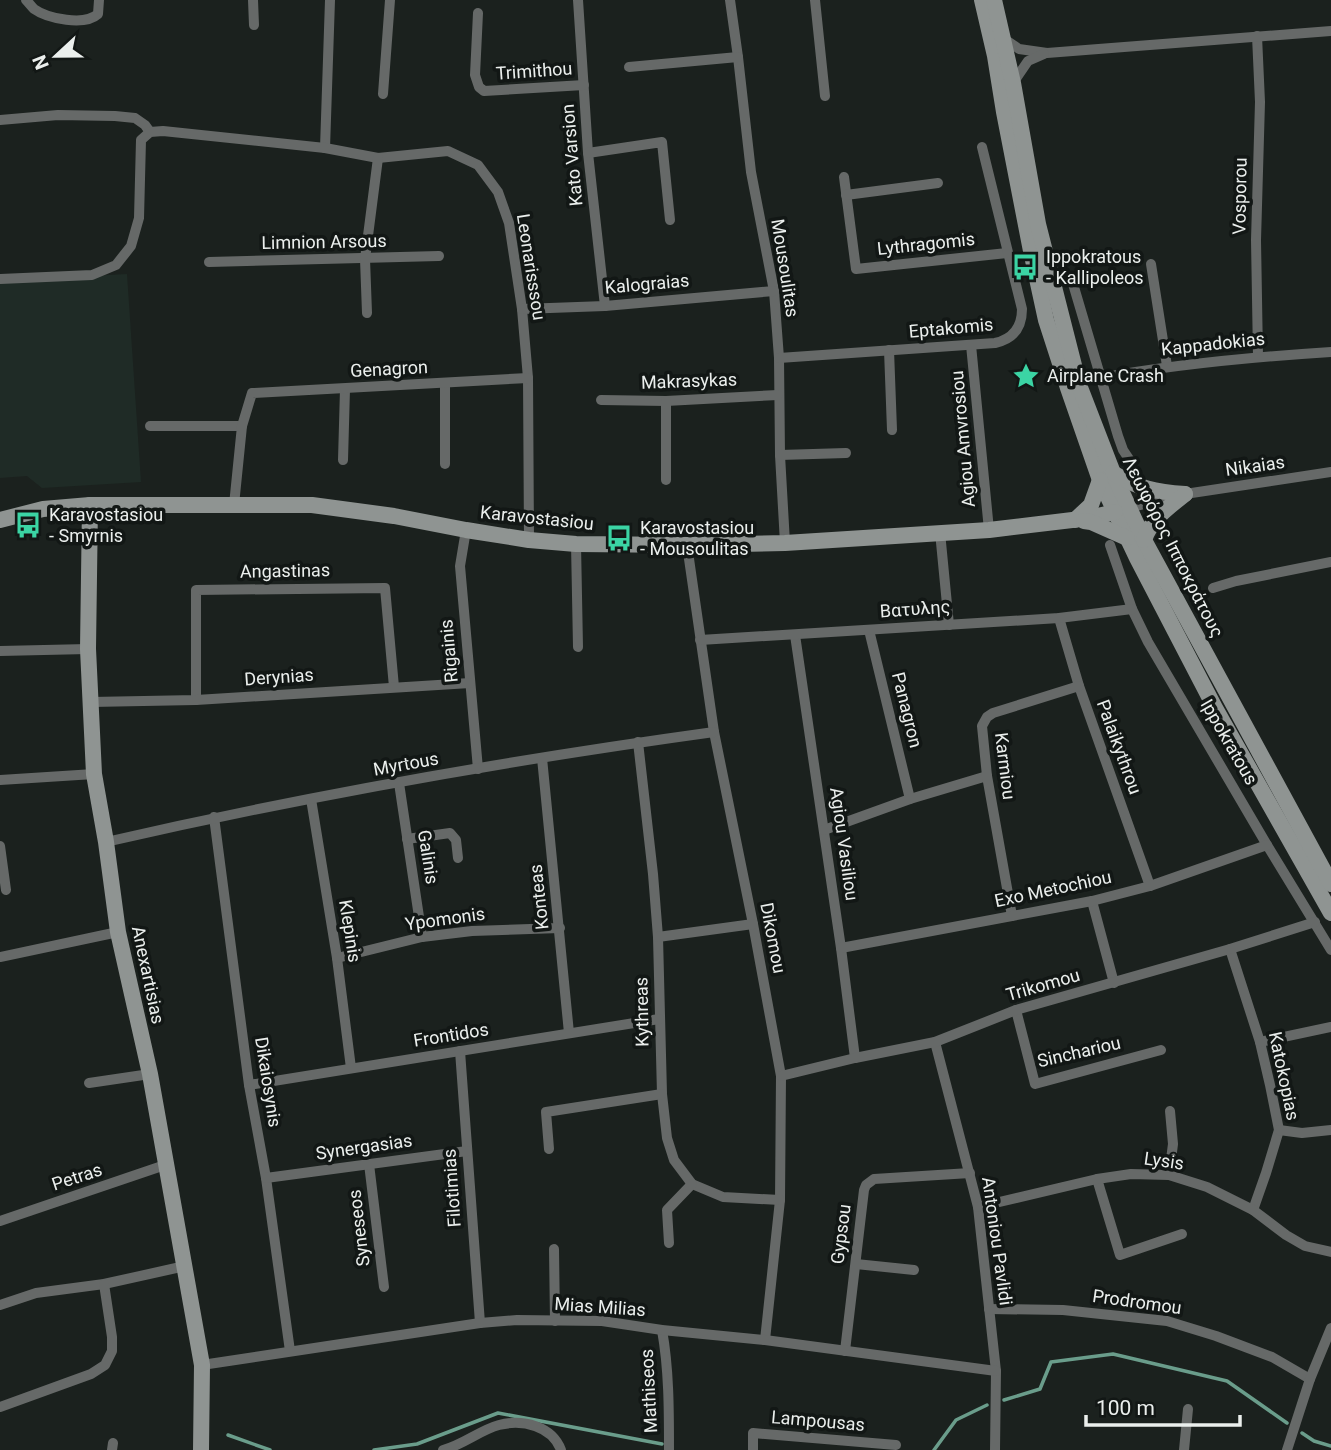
<svg xmlns="http://www.w3.org/2000/svg" width="1331" height="1450" font-family="Roboto,sans-serif">
<rect width="100%" height="100%" fill="#1b211e"/>
<!-- built -->
<polygon fill="#1f2b26" points="127,274 141,482 42,488 27,476 0,478 0,281"/>
<g fill="none" stroke-linecap="round" stroke-linejoin="round">
<!-- stream -->
<g stroke="#6a9d8b" stroke-width="3.5">
<polyline points="1004,1400 1040,1389 1051,1362 1113,1354 1227,1381 1287,1423"/>
<polyline points="1302,1433 1314,1441 1331,1446"/>
<polyline points="228,1435 270,1450"/>
<polyline points="374,1450 417,1444 498,1413 662,1444"/>
<polyline points="934,1450 956,1420 987,1405"/>
</g>
<!-- street -->
<g stroke="#666968" stroke-width="10">
<path d="M26,0C28,2 32,7 34,9C48,19 85,26 98,14L99,0"/>
<polyline points="253,0 254,25"/>
<polyline points="578,0 588,153 605,306"/>
<polyline points="730,0 738,57 751,172 774,291 779,358 780,455 785,543"/>
<polyline points="815,0 825,96"/>
<polyline points="478,13 475,75 479,87 484,91 584,85"/>
<polyline points="1257,36 1260,102 1256,240 1258,356"/>
<polyline points="1003,38 1019,49 1047,53 1331,31"/>
<polyline points="629,67 738,57"/>
<polyline points="1013,83 1028,61 1044,54"/>
<polyline points="383,94 390,0"/>
<polyline points="0,120 58,115 115,116 135,118 145,125 150,132"/>
<polyline points="325,148 330,0"/>
<polyline points="588,153 662,142 670,220"/>
<polyline points="844,177 856,269 1007,253"/>
<polyline points="846,195 938,183"/>
<polyline points="209,262 439,256"/>
<polyline points="1151,264 1167,366"/>
<polyline points="1071,277 1118,436 1123,450 1131,462"/>
<polyline points="0,279 92,275 116,265 131,246 139,218 141,140 150,132 163,131 325,148 378,158 448,151 478,165 498,192 509,223 522,309 528,378 529,540"/>
<polyline points="522,309 605,306 774,291"/>
<polyline points="367,313 365,259 378,158"/>
<polyline points="971,345 989,530"/>
<polyline points="889,350 892,430"/>
<path d="M779,358L995,343C1013,339 1022,328 1022,309L982,147"/>
<path d="M1100,378C1177,364 1253,357 1331,352"/>
<polyline points="445,383 445,464"/>
<polyline points="601,400 666,401 778,395"/>
<polyline points="150,426 242,426"/>
<polyline points="780,455 846,453"/>
<polyline points="343,460 345,389"/>
<polyline points="666,480 666,401"/>
<polyline points="234,505 242,426 252,393 528,378"/>
<polyline points="1124,509 1185,494 1331,472"/>
<polyline points="466,530 460,566 478,769"/>
<polyline points="940,532 949,625"/>
<polyline points="576,544 578,647"/>
<polyline points="687,545 714,732 753,924 781,1076 780,1200 765,1340"/>
<polyline points="1110,545 1132,609 1148,642 1267,845 1331,950"/>
<polyline points="1213,588 1236,581 1331,562"/>
<polyline points="1059,618 1079,686 1150,886"/>
<polyline points="869,630 910,799"/>
<polyline points="795,635 841,948 855,1058"/>
<polyline points="700,640 1059,618 1132,609"/>
<polyline points="0,651 88,649"/>
<polyline points="196,700 196,590 385,588 394,687"/>
<polyline points="91,702 196,700 470,683"/>
<polyline points="638,742 653,874 658,937 662,1094 667,1138 674,1160 692,1184 723,1197 780,1200"/>
<polyline points="542,758 569,1033"/>
<polyline points="0,780 94,774"/>
<polyline points="399,783 422,937"/>
<polyline points="311,799 337,958 351,1068"/>
<polyline points="214,817 249,1085 266,1178 290,1351"/>
<polyline points="824,830 910,799 987,776"/>
<polyline points="407,839 450,833 456,840 458,858"/>
<path d="M106,842C306,796 511,760 714,732"/>
<polyline points="0,846 6,890"/>
<polyline points="1092,901 1114,983"/>
<polyline points="1012,916 987,776 982,726 987,717 993,713 1079,686"/>
<polyline points="658,937 753,924"/>
<polyline points="841,948 1092,901 1150,886 1267,845"/>
<polyline points="1230,949 1260,1042 1270,1085 1279,1130 1266,1173 1253,1210"/>
<polyline points="0,957 118,932"/>
<polyline points="337,958 422,937 472,931 560,928"/>
<polyline points="1016,1010 1035,1084 1161,1050"/>
<polyline points="935,1042 978,1207 996,1371 995,1450"/>
<polyline points="1260,1042 1331,1027"/>
<polyline points="460,1051 480,1323"/>
<polyline points="781,1076 855,1058 935,1042 1016,1010 1230,949 1315,922"/>
<polyline points="89,1083 150,1074"/>
<polyline points="249,1085 659,1019"/>
<polyline points="1279,1130 1302,1133 1331,1130"/>
<polyline points="549,1149 546,1112 662,1094"/>
<polyline points="369,1164 384,1287"/>
<polyline points="1169,1175 1173,1144 1170,1111"/>
<polyline points="266,1178 467,1151"/>
<polyline points="1097,1179 1120,1255 1182,1234"/>
<polyline points="978,1207 1097,1179 1131,1174 1169,1175 1207,1187 1253,1210 1286,1235 1305,1246 1331,1252"/>
<polyline points="0,1221 165,1165"/>
<polyline points="669,1243 667,1210 692,1184"/>
<polyline points="554,1249 555,1321"/>
<polyline points="856,1264 914,1270"/>
<polyline points="0,1305 36,1293 104,1284 185,1266"/>
<polyline points="989,1309 1063,1310 1167,1321 1216,1336 1272,1357 1310,1379"/>
<path d="M662,1330C669,1369 669,1410 669,1450"/>
<polyline points="845,1351 864,1190 866,1185 874,1179 970,1173"/>
<polyline points="202,1365 480,1323 517,1320 602,1321 662,1330 765,1340 996,1371"/>
<polyline points="0,1407 91,1374 105,1365 112,1351 112,1337 104,1284"/>
<polyline points="112,1450 113,1443"/>
<path d="M443,1450C463,1445 480,1430 499,1425C523,1419 552,1426 561,1450"/>
<polyline points="753,1450 753,1433 896,1445"/>
<polyline points="1184,1450 1188,1409"/>
<polyline points="1287,1450 1310,1379 1331,1328"/>
</g>
<!-- secondary -->
<g stroke="#8f9492" stroke-width="16">
<polyline points="982,0 995,56 1004,112 1031,251 1046,320 1068,388 1100,480 1137,558 1215,708 1331,913"/>
<polyline points="994,0 1013,83 1038,224 1079,385 1113,473 1144,540 1331,884"/>
<path d="M1113,473C1137,488 1156,492 1185,494"/>
<polyline points="90,505 88,649 94,774 106,842 118,932 150,1074 202,1365 201,1450"/>
<polyline points="0,520 43,509 90,505 312,505 394,516 466,530 529,540 576,544 687,545 785,543 989,530 1089,518 1115,512"/>
<polyline points="1075,520 1091,505 1100,480"/>
<polyline points="1084,521 1091,522 1127,538"/>
<path d="M1144,540C1151,519 1169,507 1185,494"/>
</g>
</g>
<!-- icons -->
<defs>
<g id="bus-bare" transform="scale(2.1)"><path d="M-5-6H5V4H4V6H2V4H-2V6H-4V4H-5ZM-3.5-4V0h7V-4ZM-3.5 1.2v1.5H-2V1.2ZM2 1.2v1.5H3.5V1.2Z" fill="#3bd4a4" stroke="#121715" stroke-width="2.5" paint-order="stroke"/></g>
<g id="sight-bare" transform="scale(2.1)"><path d="M0-6L1.8-2.2L6-1.7L2.9 1.2L3.7 5.4L0 3.3L-3.7 5.4L-2.9 1.2L-6-1.7L-1.8-2.2Z" fill="#3bd4a4" stroke="#121715" stroke-width="2.5" paint-order="stroke"/></g>
</defs>
<g fill-rule="evenodd">
<use href="#bus-bare" x="1025" y="267"/>
<use href="#sight-bare" x="1026" y="376"/>
<use href="#bus-bare" x="28" y="525"/>
<use href="#bus-bare" x="619" y="538"/>
</g>
<g text-anchor="middle" stroke-width="7" stroke-linejoin="round" paint-order="stroke">
<!-- street labels -->
<g font-size="18" fill="#ebefed" stroke="#121715">
<text transform="translate(534 71) rotate(-4)" y="6">Trimithou</text>
<text transform="translate(572 155) rotate(-95)" y="6">Kato Varsion</text>
<text transform="translate(1240 196) rotate(-89)" y="6">Vosporou</text>
<text transform="translate(324 242) rotate(-1)" y="6">Limnion Arsous</text>
<text transform="translate(926 244) rotate(-6)" y="6">Lythragomis</text>
<text transform="translate(531 267) rotate(81)" y="6">Leonarisssou</text>
<text transform="translate(785 268) rotate(81)" y="6">Mousoulitas</text>
<text transform="translate(647 284) rotate(-5)" y="6">Kalograias</text>
<text transform="translate(951 328) rotate(-5)" y="6">Eptakomis</text>
<text transform="translate(1213 344) rotate(-6)" y="6">Kappadokias</text>
<text transform="translate(389 369) rotate(-3)" y="6">Genagron</text>
<text transform="translate(689 381) rotate(-2)" y="6">Makrasykas</text>
<text transform="translate(963 439) rotate(-95)" y="6">Agiou Amvrosiou</text>
<text transform="translate(1255 466) rotate(-8)" y="6">Nikaias</text>
<text transform="translate(537 518) rotate(6)" y="6">Karavostasiou</text>
<text transform="translate(1173 547) rotate(63)" y="6">Λεωφόρος Ιπποκράτους</text>
<text transform="translate(285 571) rotate(-1)" y="6">Angastinas</text>
<text transform="translate(915 609) rotate(-4)" y="6">Βατυλης</text>
<text transform="translate(449 651) rotate(-95)" y="6">Rigainis</text>
<text transform="translate(279 677) rotate(-4)" y="6">Derynias</text>
<text transform="translate(907 710) rotate(76)" y="6">Panagron</text>
<text transform="translate(1229 742) rotate(60)" y="6">Ippokratous</text>
<text transform="translate(1119 747) rotate(70)" y="6">Palaikythrou</text>
<text transform="translate(406 764) rotate(-10)" y="6">Myrtous</text>
<text transform="translate(1005 766) rotate(83)" y="6">Karmiou</text>
<text transform="translate(844 844) rotate(82)" y="6">Agiou Vasiliou</text>
<text transform="translate(428 857) rotate(81)" y="6">Galinis</text>
<text transform="translate(1053 889) rotate(-12)" y="6">Exo Metochiou</text>
<text transform="translate(539 897) rotate(-96)" y="6">Konteas</text>
<text transform="translate(445 919) rotate(-8)" y="6">Ypomonis</text>
<text transform="translate(350 931) rotate(81)" y="6">Klepinis</text>
<text transform="translate(773 938) rotate(79)" y="6">Dikomou</text>
<text transform="translate(148 975) rotate(78)" y="6">Anexartisias</text>
<text transform="translate(1043 985) rotate(-16)" y="6">Trikomou</text>
<text transform="translate(642 1012) rotate(-91)" y="6">Kythreas</text>
<text transform="translate(451 1035) rotate(-9)" y="6">Frontidos</text>
<text transform="translate(1079 1052) rotate(-13)" y="6">Sinchariou</text>
<text transform="translate(1284 1076) rotate(78)" y="6">Katokopias</text>
<text transform="translate(268 1082) rotate(81)" y="6">Dikaiosynis</text>
<text transform="translate(364 1147) rotate(-8)" y="6">Synergasias</text>
<text transform="translate(1164 1161) rotate(8)" y="6">Lysis</text>
<text transform="translate(77 1177) rotate(-18)" y="6">Petras</text>
<text transform="translate(452 1188) rotate(-94)" y="6">Filotimias</text>
<text transform="translate(359 1228) rotate(-97)" y="6">Syneseos</text>
<text transform="translate(841 1234) rotate(-83)" y="6">Gypsou</text>
<text transform="translate(997 1241) rotate(82)" y="6">Antoniou Pavlidi</text>
<text transform="translate(1137 1302) rotate(8)" y="6">Prodromou</text>
<text transform="translate(600 1307) rotate(4)" y="6">Mias Milias</text>
<text transform="translate(649 1391) rotate(-93)" y="6">Mathiseos</text>
<text transform="translate(818 1421) rotate(5)" y="6">Lampousas</text>
</g>
<!-- poi labels -->
<g font-size="18" fill="#ebefed" stroke="#121715" text-anchor="start">
<text x="1046" y="263">Ippokratous<tspan x="1046" dy="21">- Kallipoleos</tspan></text>
<text x="1047" y="382">Airplane Crash</text>
<text x="49" y="521">Karavostasiou<tspan x="49" dy="21">- Smyrnis</tspan></text>
<text x="640" y="534">Karavostasiou<tspan x="640" dy="21">- Mousoulitas</tspan></text>
</g>
</g>
<!-- north arrow -->
<g transform="translate(56 56) rotate(248)" stroke="#121715" stroke-width="5" paint-order="stroke">
<path d="M0-5L12 26L0 18L-12 26Z" fill="#ebefed"/>
<text y="-10" font-size="19" font-weight="bold" text-anchor="middle" fill="#ebefed">N</text>
</g>
<!-- scale -->
<path d="M1086 1415v10h154v-10" fill="none" stroke="#ebefed" stroke-width="3.5"/>
<text x="1096" y="1415" font-size="21" fill="#ebefed" stroke="#121715" stroke-width="5" paint-order="stroke">100 m</text>
</svg>
